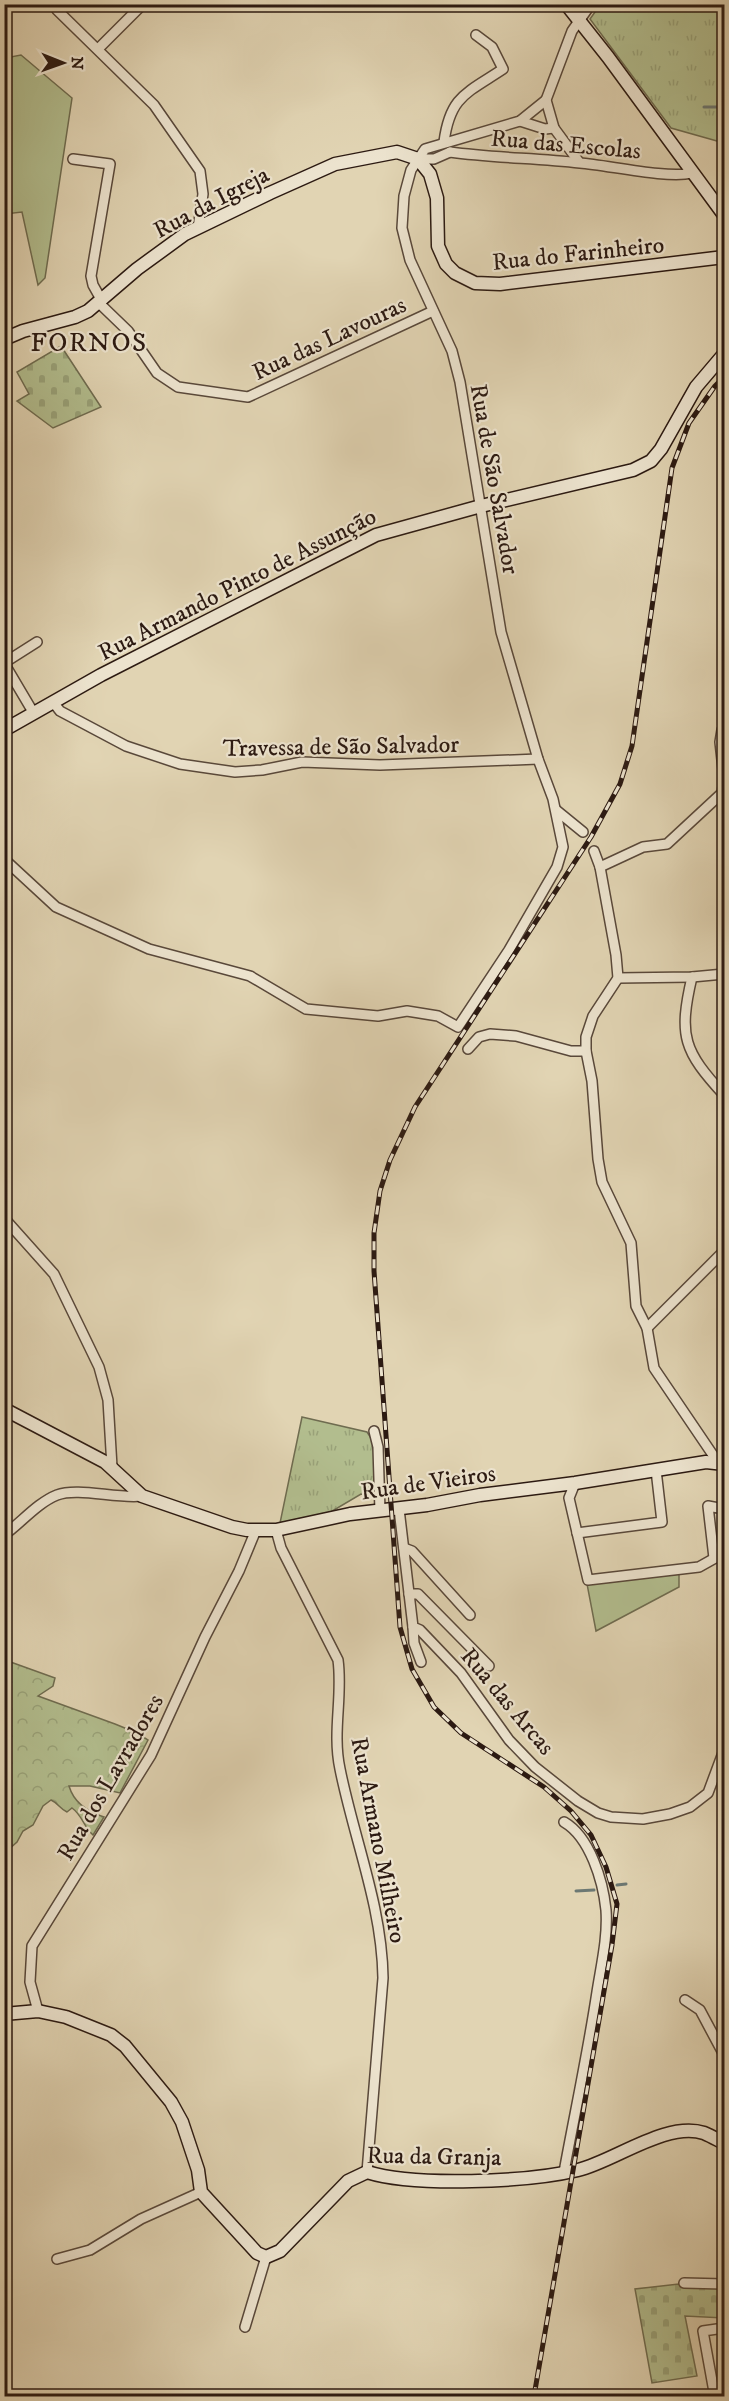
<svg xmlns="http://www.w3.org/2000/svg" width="729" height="2401" font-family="'IM FELL DW Pica',serif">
<defs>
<pattern id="grass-tufts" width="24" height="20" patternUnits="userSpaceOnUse" patternTransform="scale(1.5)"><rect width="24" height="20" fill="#b2bd8e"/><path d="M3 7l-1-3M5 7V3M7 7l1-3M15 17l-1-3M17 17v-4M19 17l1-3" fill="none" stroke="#99a279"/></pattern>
<pattern id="forest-crowns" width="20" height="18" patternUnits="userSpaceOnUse" patternTransform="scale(1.5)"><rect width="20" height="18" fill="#b2bd8e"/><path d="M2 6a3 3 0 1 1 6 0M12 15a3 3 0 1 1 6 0" fill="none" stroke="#99a279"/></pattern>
<pattern id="cemetery-stones" width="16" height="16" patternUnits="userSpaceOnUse" patternTransform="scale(1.5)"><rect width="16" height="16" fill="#b2bd8e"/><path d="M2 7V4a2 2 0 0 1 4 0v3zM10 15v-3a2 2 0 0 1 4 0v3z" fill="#99a279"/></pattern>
</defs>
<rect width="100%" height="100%" fill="#e1d4b3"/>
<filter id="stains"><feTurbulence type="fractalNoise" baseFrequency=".00333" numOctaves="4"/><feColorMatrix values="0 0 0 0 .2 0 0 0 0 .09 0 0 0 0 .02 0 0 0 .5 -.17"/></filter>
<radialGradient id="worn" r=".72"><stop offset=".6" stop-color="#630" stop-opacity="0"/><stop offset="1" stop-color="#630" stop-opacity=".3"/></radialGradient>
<!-- grass -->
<g fill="url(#grass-tufts)" stroke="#6f6c50" stroke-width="1.5">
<polygon points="600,5 724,5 724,143 671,128 590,19"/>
<polygon points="302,1417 367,1432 375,1444 376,1491 368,1495 361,1494 329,1513 280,1523"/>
</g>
<!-- forest -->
<path fill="url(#forest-crowns)" stroke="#6f6c50" stroke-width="1.5" d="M5,1660L55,1678L53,1686L38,1696L115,1724L137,1733L148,1740L120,1793L90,1786H69C74,1803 88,1812 104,1817L93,1835C84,1827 82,1815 72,1808L67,1812C60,1809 58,1803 51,1800L43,1806L33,1825L23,1831L17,1842L8,1850L5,1847V1836L8,1833L4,1831Z"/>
<!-- cemetery -->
<g fill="url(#cemetery-stones)" stroke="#6f6c50" stroke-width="1.5">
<polygon points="61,346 101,407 53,428 17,401 29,394 17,372"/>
<polygon points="679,2284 724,2289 724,2318 685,2316 697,2376 652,2383 635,2289"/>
</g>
<!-- park -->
<g fill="#b2bd8e" stroke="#6f6c50" stroke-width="1.5">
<polygon points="21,55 72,98 45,278 38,285 22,212 5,214 5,58"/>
<polygon points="679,1574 679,1587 596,1631 587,1584"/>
</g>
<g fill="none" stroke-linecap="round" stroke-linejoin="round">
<!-- stream -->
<g stroke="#6c7873" stroke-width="3">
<polyline points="704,107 724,107"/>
<polyline points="617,1885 626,1884"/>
<polyline points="576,1891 594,1890"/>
</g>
<!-- street casing -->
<g stroke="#59483a" stroke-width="12">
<g id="street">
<polyline points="54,4 57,10 154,105 200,171 203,194 198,228"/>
<polyline points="98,49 143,4"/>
<polyline points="520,121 545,129 554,128"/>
<path d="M444,142C450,96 467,93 503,69L492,47L476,35"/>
<path d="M450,152C493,158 537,158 580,163C607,165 669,179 691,173"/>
<polyline points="73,159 110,164 91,276 93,285 102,301"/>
<polyline points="418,159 434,159 450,152"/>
<polyline points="579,162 554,128 546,100 572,31 591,4"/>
<polyline points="99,303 128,331 157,373 178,387 248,397 433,311"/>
<polyline points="4,663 33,712"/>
<polyline points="4,663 37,642"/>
<polyline points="53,702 60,711 126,746 180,764 235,772 262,770 302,762 380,765 538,759"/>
<polyline points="724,728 722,730 720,742 724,778"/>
<polyline points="556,810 583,832"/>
<polyline points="594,851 600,867 616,955 618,978 593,1016 586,1037 586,1051 592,1081 598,1159 602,1182 631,1243 636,1306 647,1328 654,1368 717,1461"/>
<polyline points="4,859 56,907 149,949 250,976 306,1009 378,1016 407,1011 438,1016 458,1027 509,950 557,867 563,847 553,799 538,759 501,632 460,382 452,351 410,260 402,228 404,196 411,170 425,149 520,121 546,100"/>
<polyline points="600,867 643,847 667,844 722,793 724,781"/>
<path d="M692,977C678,1037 684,1051 724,1095"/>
<polyline points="618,978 692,977 724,974"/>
<polyline points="468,1049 479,1037 490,1034 516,1036 571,1051 586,1051"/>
<polyline points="4,1218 54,1274 99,1367 108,1400 112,1467"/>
<polyline points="647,1328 724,1251"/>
<polyline points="374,1431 378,1447 380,1511"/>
<polyline points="575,1483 569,1498 588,1580 699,1567 724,1553"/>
<polyline points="399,1509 413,1627 420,1630 461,1673 509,1740 535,1767 578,1801 598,1813 611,1817 643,1819 670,1814 690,1807 708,1793 724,1750"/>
<path d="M276,1530L281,1548L338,1660C343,1696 332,1732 340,1769C354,1839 382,1906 383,1978L367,2172"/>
<polyline points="577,1533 662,1522 656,1470"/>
<path d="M4,1535C21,1523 37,1503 57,1495C78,1487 116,1499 142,1496"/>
<polyline points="404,1548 412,1551 470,1615"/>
<polyline points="714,1558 708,1506 724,1509"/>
<polyline points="409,1594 418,1594 489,1666"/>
<polyline points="413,1627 414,1643 421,1662"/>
<polyline points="685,2000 700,2010 724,2055"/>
<polyline points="38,2011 30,1982 32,1946 151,1755 205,1637 239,1571 256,1530"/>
<path d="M564,2172C575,2112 588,2052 597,1992C601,1966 608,1937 606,1910C603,1881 590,1837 564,1822"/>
<polyline points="57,2259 90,2250 141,2219 201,2192"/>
<polyline points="684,2283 724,2284"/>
<polyline points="245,2327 266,2257"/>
<polyline points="714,2392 703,2331 724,2328"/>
</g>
</g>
<!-- secondary casing -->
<g stroke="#2c1a12" stroke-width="15">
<g id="secondary">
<polyline points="566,4 608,57 724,215"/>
<polyline points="4,339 23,331 75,317 88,311 137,269 185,234 270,193 335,164 397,152 418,159 430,174 437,198 438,246 446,264 455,273 475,283 500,284 724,257"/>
<polyline points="4,730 101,675 376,535 481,506 633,470 651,461 661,449 696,387 724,354"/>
<polyline points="4,1409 105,1462 142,1496 232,1527 247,1530 276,1530 350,1514 427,1505 480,1495 575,1483 706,1462 724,1464"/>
<path d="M4,2014L38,2011L66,2017L111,2035L125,2046L171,2102L182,2122L198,2170L201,2192L257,2253L266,2257L280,2251L348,2181L367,2172C415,2187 528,2182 578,2170C615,2161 666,2121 704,2133C711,2136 718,2140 724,2143"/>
</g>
</g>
<!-- street -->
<use href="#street" stroke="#ece3ce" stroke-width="9"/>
<!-- secondary -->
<use href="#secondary" stroke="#ece3ce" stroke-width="12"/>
<!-- rail casing -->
<g stroke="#2c1a12" stroke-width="5">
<polyline id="rail" points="534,2396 612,1945 617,1904 606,1867 591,1835 571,1811 544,1787 461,1733 434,1707 412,1669 400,1627 374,1271 374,1233 380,1191 390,1160 415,1107 591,837 620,784 632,746 672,468 689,423 715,386 724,377"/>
</g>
<!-- rail -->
<use href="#rail" stroke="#ece3ce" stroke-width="3" stroke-dasharray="9" stroke-linecap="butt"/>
</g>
<g text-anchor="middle" stroke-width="4.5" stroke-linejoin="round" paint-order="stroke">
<!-- street labels -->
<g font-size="24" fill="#2c1a12" stroke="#ece3ce">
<text transform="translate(566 144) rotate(5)" y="8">Rua das Escolas</text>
<text transform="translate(211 202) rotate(-28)" y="8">Rua da Igreja</text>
<text transform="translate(578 253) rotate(-6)" y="8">Rua do Farinheiro</text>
<text transform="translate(329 338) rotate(-25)" y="8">Rua das Lavouras</text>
<text transform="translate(495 479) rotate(80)" y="8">Rua de São Salvador</text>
<text transform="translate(237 584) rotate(-27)" y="8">Rua Armando Pinto de Assunção</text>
<text transform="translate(341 746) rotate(-1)" y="8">Travessa de São Salvador</text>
<text transform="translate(428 1482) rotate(-8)" y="8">Rua de Vieiros</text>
<text transform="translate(508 1701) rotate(50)" y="8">Rua das Arcas</text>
<text transform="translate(110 1777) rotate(-60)" y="8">Rua dos Lavradores</text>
<text transform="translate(379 1840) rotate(79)" y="8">Rua Armano Milheiro</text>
<text transform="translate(434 2156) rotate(1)" y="8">Rua da Granja</text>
</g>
<!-- quarter labels -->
<g font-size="27" letter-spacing="1.5" fill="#2c1a12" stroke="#ece3ce">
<text x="89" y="351">FORNOS</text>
</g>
</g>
<!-- margin -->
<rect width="729" height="2401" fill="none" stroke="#e1d4b3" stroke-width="24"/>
<rect x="6" y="6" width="717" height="2389" fill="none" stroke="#2c1a12" stroke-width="3"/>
<rect x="12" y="12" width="705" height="2377" fill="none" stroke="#2c1a12" stroke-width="1.5"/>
<!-- north arrow -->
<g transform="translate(63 63) rotate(91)" stroke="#ece3ce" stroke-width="4.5" paint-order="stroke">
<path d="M0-4.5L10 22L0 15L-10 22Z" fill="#2c1a12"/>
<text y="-9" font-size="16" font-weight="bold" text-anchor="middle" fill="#2c1a12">N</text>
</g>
<rect width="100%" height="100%" filter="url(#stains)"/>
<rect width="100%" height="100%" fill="url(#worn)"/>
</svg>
